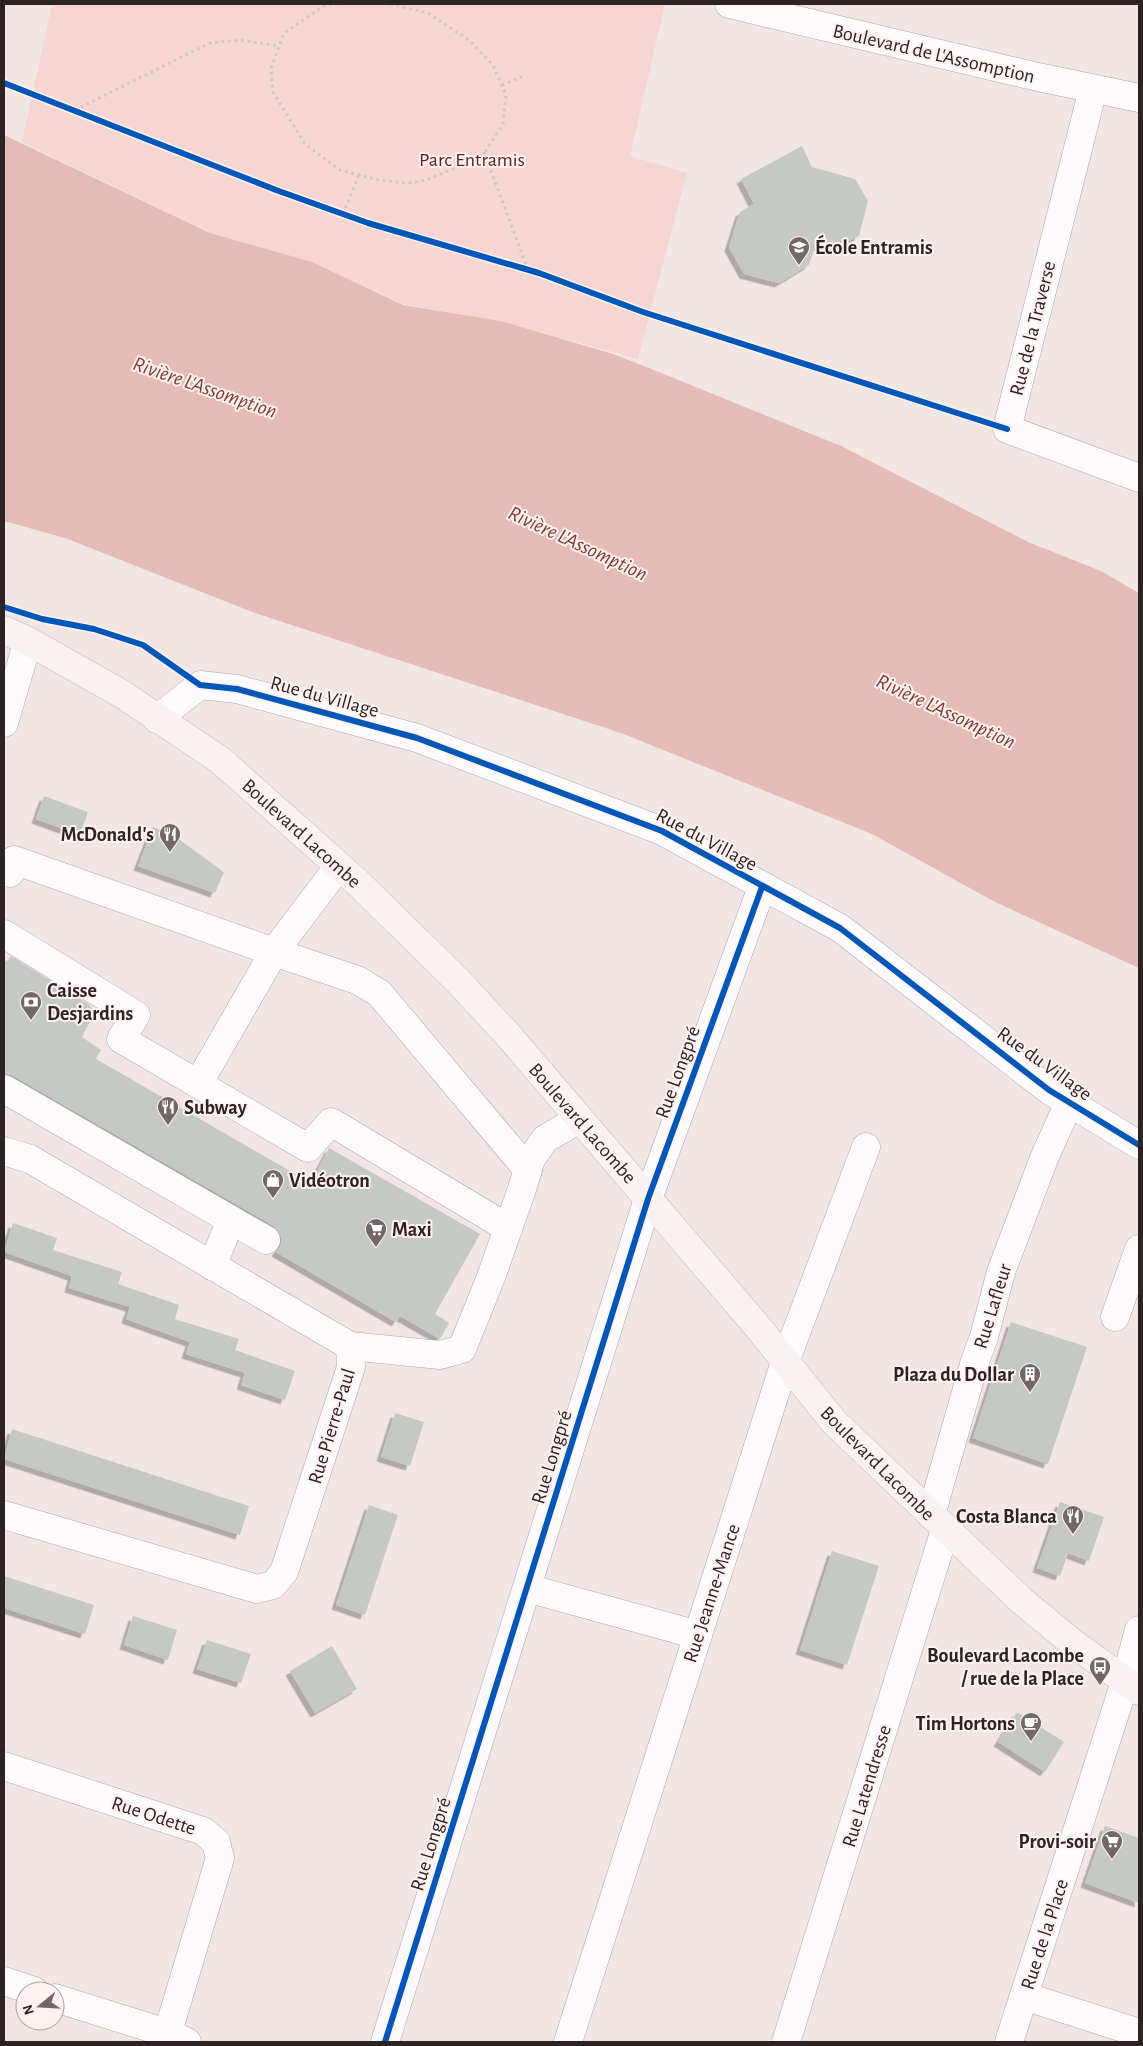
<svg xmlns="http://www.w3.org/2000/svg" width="1143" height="2046" font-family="'Alegreya Sans',sans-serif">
<defs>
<filter id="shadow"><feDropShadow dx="-4.5" dy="4.5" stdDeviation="0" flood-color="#0004"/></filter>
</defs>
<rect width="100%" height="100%" fill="#f2e6e5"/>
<!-- green -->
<polygon fill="#f6d6d2" points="52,4 665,4 630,156 687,173 638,359 504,322 403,304 311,262 211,233 22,142"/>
<!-- water -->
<polygon fill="#e4bbb5" points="4,135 210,233 312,262 403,305 501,321 613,354 649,368 841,446 1028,542 1101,571 1139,593 1139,968 995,902 872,834 621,733 255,613 65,538 4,521"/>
<!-- building -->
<g fill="#c4c9c6" filter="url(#shadow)">
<polygon points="802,146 812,167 855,179 868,201 859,236 831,249 815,246 809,265 779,283 744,274 729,247 740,212 754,204 741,179"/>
<polygon points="44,796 88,812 80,835 36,819"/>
<polygon points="153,827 173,835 224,872 215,893 138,866"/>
<polygon points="11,956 90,1005 94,1014 82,1037 101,1050 96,1059 311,1183 329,1148 480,1234 435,1314 449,1323 440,1339 400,1316 396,1322 276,1252 280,1247 282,1239 279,1232 274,1226 12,1075 4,1073 4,967"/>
<polygon points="13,1223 57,1238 53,1250 122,1272 118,1284 179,1305 175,1319 239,1339 235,1350 295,1371 285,1400 241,1385 245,1373 186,1354 190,1342 126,1319 130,1307 69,1288 72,1276 4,1252"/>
<polygon points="1011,1322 1087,1347 1048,1464 973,1438"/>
<polygon points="395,1413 424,1422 410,1466 381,1457"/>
<polygon points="12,1429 249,1506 240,1535 4,1459"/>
<polygon points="1060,1502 1104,1517 1089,1561 1068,1553 1060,1576 1037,1568"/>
<polygon points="369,1505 398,1515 365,1615 336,1605"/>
<polygon points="832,1551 879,1566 847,1665 800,1650"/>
<polygon points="4,1576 94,1605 85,1634 4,1608"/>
<polygon points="133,1616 177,1630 168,1660 124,1645"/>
<polygon points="207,1640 251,1654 241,1683 197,1669"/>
<polygon points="332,1646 357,1689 315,1713 290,1671"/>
<polygon points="1017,1712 1064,1742 1045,1772 998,1742"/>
<polygon points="1105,1826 1139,1838 1139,1903 1085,1883"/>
</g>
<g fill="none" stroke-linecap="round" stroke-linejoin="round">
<!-- minor casing -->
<g stroke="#afa6a5" stroke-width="29">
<g id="minor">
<polyline points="729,4 1038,77 1139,98"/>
<polyline points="1093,89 1007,429 1139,478"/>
<polyline points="157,719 200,685 237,689 417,738 662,831 840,928 1049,1090 1139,1145"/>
<polyline points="4,723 28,641"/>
<polyline points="4,871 10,873 14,860 274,952 339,866"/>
<polyline points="4,934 136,1015 121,1039 308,1148 331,1122 508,1228"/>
<polyline points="198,1084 274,952 357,980 379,993 528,1170"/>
<polyline points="4,1089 231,1220 212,1266"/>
<polyline points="4,1151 30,1159 350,1346 351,1367 284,1572 273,1585 257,1589 4,1515"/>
<polyline points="231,1220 266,1240"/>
<polyline points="1115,1317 1139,1249"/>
<polyline points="350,1346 440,1355 462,1349 491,1277 522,1189 531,1159 545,1139 579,1119"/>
<polyline points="931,1515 975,1361 984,1337 1001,1272 1045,1156 1069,1103"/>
<polyline points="527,1588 698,1635"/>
<polyline points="4,1766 203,1831 216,1842 220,1858 165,2042"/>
<polyline points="4,1981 34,1991"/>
<polyline points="1024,1996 1139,2033"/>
<polyline points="55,1998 167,2033 187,2042"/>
<polyline points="385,2042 648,1199 762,887"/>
<polyline points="568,2042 785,1362 866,1147"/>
<polyline points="786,2042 945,1530"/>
<polyline points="1009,2042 1125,1682 1139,1630"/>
</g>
</g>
<!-- major casing -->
<g stroke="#c7bab8" stroke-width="29">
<polyline id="major" points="4,630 28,641 122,694 220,760 356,881 458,981 508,1035 757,1326 834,1422 1022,1601 1073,1643 1139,1691"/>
</g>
<!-- path -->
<g stroke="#cbc7c7" stroke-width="3" stroke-dasharray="2.5 4" stroke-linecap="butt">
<polyline points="338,4 325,5 284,33 271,68 273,92 305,144 340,170 378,180 409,183 426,180 481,158 503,124 506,95 493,65 469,40 428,13 390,4"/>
<polyline points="502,85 522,77"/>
<polyline points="75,110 210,43 240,40 279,46"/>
<polyline points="484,152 528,270"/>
<polyline points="343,214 359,175"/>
</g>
<!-- minor -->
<use href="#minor" stroke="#fdfbfb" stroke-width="28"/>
<!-- major -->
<use href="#major" stroke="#f8f3f2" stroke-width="28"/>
<!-- cycleway casing -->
<g stroke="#fff2f0" stroke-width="9">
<g id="cycleway">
<polyline points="4,83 276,190 368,223 539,273 643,312 1007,429"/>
<polyline points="4,607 42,619 94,629 143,645 200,685 237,689 417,738 662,831 840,928 1049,1090 1139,1145"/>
<polyline points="385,2042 648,1199 762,887"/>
</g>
</g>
<!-- cycleway -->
<use href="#cycleway" stroke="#0057b8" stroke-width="6"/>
</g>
<!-- icons -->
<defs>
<g id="school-pin" transform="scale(1.125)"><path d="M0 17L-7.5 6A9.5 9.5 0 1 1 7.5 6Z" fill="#716867" stroke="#fff2f0"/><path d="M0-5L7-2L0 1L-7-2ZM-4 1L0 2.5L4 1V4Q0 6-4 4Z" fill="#fff"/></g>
<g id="restaurant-pin" transform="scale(1.125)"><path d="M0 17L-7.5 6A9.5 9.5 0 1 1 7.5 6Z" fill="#716867" stroke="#fff2f0"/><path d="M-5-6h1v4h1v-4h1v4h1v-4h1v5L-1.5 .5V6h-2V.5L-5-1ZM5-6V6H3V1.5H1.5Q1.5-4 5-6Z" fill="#fff"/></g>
<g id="bank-pin" transform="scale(1.125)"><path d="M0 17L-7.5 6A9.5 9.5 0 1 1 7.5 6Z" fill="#716867" stroke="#fff2f0"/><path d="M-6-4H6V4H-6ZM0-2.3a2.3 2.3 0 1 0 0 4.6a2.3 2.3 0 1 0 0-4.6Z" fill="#fff"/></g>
<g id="shop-pin" transform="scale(1.125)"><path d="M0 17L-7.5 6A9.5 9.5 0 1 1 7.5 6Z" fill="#716867" stroke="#fff2f0"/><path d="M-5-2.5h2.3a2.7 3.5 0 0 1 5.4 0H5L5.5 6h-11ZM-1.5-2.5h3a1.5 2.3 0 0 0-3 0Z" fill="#fff"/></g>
<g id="supermarket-pin" transform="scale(1.125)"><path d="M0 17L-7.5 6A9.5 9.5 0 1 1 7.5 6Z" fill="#716867" stroke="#fff2f0"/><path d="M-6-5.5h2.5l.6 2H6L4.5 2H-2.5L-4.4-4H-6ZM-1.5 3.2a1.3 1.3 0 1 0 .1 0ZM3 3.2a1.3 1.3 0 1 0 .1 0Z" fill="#fff"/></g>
<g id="building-pin" transform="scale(1.125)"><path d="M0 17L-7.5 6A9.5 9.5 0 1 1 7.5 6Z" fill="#716867" stroke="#fff2f0"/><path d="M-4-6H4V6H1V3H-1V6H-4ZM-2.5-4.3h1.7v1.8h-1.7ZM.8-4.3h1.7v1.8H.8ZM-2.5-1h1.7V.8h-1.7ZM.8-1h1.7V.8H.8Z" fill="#fff"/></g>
<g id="bus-pin" transform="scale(1.125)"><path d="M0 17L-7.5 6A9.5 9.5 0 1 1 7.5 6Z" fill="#716867" stroke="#fff2f0"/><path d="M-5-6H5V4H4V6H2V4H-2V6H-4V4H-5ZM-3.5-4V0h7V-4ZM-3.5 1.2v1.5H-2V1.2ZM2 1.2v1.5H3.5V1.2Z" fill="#fff"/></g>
<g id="cafe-pin" transform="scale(1.125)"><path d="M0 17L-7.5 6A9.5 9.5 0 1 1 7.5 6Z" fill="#716867" stroke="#fff2f0"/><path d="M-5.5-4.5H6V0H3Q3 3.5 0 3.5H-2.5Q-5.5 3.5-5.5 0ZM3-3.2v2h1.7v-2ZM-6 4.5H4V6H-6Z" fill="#fff"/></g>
</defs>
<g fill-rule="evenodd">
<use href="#school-pin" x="799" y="247"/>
<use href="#restaurant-pin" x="170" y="834"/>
<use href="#bank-pin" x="31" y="1002"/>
<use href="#restaurant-pin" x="168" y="1107"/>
<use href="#shop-pin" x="273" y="1180"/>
<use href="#supermarket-pin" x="376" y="1229"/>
<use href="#building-pin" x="1030" y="1374"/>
<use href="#restaurant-pin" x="1073" y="1516"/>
<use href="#bus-pin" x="1100" y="1667"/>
<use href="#cafe-pin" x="1031" y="1723"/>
<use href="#supermarket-pin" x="1112" y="1841"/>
</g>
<g text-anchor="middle" stroke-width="4" stroke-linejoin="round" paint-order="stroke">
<!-- street labels -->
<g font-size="20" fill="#2c2423" stroke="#fff2f0">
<text transform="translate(934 53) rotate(13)" y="7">Boulevard de L'Assomption</text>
<text transform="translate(1032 328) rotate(-76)" y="7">Rue de la Traverse</text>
<text transform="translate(325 696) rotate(15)" y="7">Rue du Village</text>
<text transform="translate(302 833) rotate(42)" y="7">Boulevard Lacombe</text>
<text transform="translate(707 839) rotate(28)" y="7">Rue du Village</text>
<text transform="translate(1045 1063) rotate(36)" y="7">Rue du Village</text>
<text transform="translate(677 1072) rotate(-70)" y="7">Rue Longpré</text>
<text transform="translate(583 1123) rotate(49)" y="7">Boulevard Lacombe</text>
<text transform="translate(992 1306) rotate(-73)" y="7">Rue Lafleur</text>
<text transform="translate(331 1426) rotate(-73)" y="7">Rue Pierre-Paul</text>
<text transform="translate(551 1457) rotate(-73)" y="7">Rue Longpré</text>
<text transform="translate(878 1463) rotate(45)" y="7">Boulevard Lacombe</text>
<text transform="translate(711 1593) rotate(-72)" y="7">Rue Jeanne-Mance</text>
<text transform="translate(866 1786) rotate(-73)" y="7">Rue Latendresse</text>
<text transform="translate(154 1815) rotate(18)" y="7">Rue Odette</text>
<text transform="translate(430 1844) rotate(-73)" y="7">Rue Longpré</text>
<text transform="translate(1044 1934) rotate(-72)" y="7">Rue de la Place</text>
</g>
<!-- park labels -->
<g font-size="20" fill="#63221d" stroke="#fff2f0">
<text x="472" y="166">Parc Entramis</text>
</g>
<!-- poi labels -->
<g font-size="20" font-weight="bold" fill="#2c2423" stroke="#fff2f0" text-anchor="end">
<text x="815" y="254" text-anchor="start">École Entramis</text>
<text x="154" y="841">McDonald's</text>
<text x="47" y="997" text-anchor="start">Caisse<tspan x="47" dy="23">Desjardins</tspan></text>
<text x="184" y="1114" text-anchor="start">Subway</text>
<text x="289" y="1187" text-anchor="start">Vidéotron</text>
<text x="392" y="1236" text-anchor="start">Maxi</text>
<text x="1014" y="1381">Plaza du Dollar</text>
<text x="1057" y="1523">Costa Blanca</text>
<text x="1084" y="1662">Boulevard Lacombe<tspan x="1084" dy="23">/ rue de la Place</tspan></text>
<text x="1015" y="1730">Tim Hortons</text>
<text x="1096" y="1848">Provi-soir</text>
</g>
<!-- water labels -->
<g font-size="21" font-style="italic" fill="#7e3b34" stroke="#fff2f0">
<text transform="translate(205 387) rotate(19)" y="7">Rivière L'Assomption</text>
<text transform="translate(578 543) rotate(25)" y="7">Rivière L'Assomption</text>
<text transform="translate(946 711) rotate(25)" y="7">Rivière L'Assomption</text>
</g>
</g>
<!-- border -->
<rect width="1143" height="2046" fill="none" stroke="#2c2423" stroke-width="10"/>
<!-- north arrow -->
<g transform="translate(40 2006) rotate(252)"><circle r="24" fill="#fff2f0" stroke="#aba09e"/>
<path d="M0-4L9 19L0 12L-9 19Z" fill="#716867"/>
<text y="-8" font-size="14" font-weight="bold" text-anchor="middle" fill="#2c2423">N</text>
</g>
</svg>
